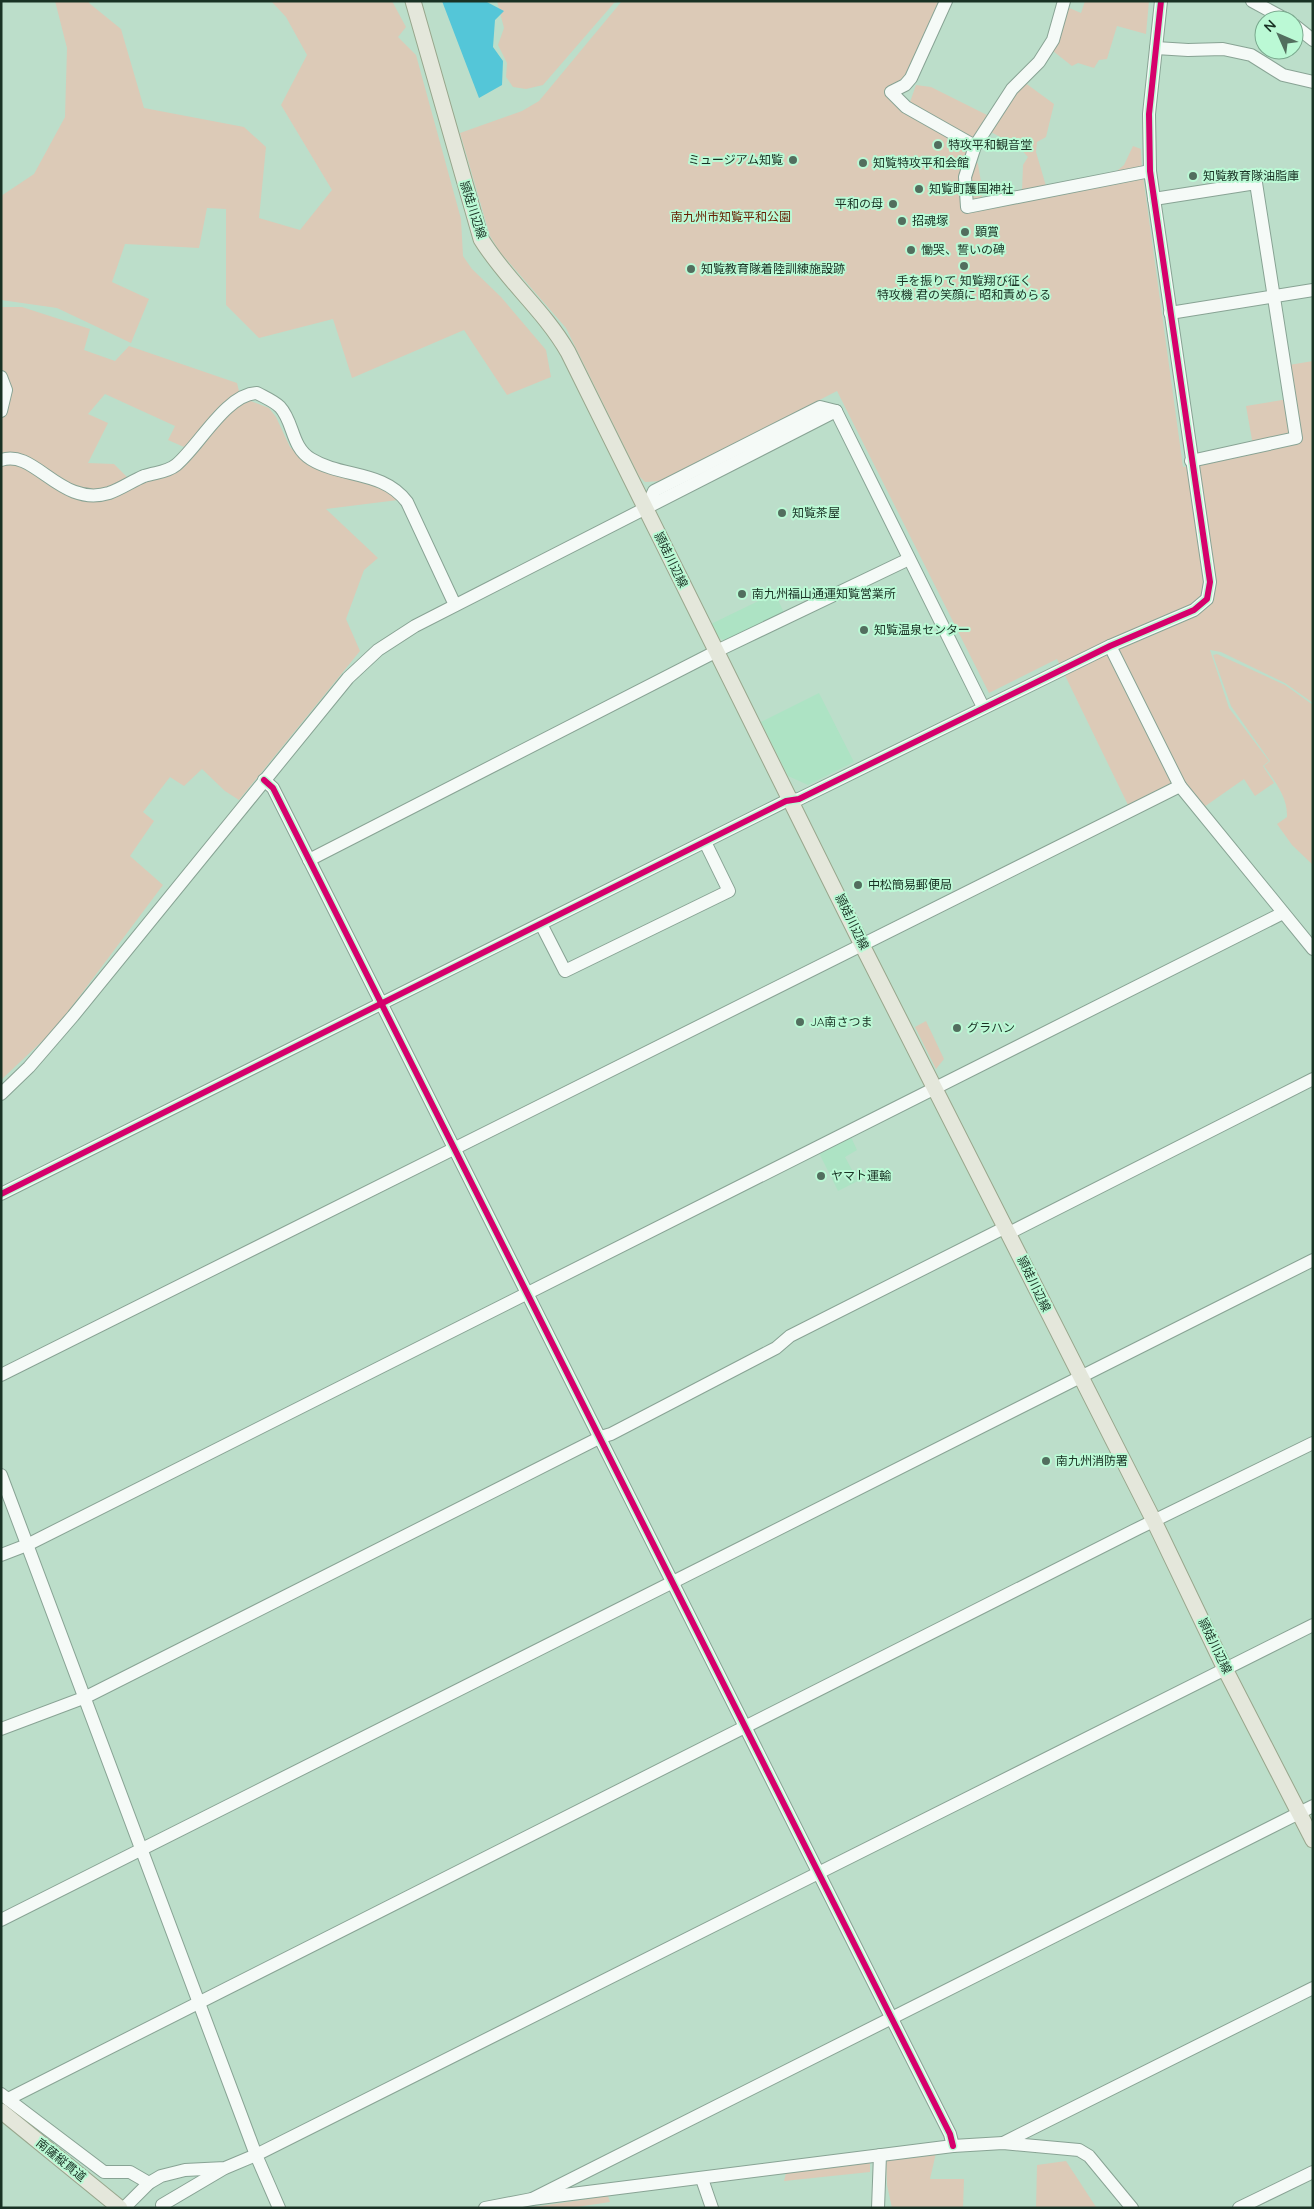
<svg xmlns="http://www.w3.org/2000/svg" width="1314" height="2209" font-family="Quicksand,'Noto Sans JP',sans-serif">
<rect width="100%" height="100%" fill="#bcdeca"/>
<!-- built -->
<g fill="#ade3c4">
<polygon points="775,593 784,613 726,641 717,637 711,624"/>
<polygon points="819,693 854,762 808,785 788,776 761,722"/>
<polygon points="851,1137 857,1150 845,1157 858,1181 838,1191 819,1153"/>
</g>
<!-- green -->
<g fill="#dccab7">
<polygon points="55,1 89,1 89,3 121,29 144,108 244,127 266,147 259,218 300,230 332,190 281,105 307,55 286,17 271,1 392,1 406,27 398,37 416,55 461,219 463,256 472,269 501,297 546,350 551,377 507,395 464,330 352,378 333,319 259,338 226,305 226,209 207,208 199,248 125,244 112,282 149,299 131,343 57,308 1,300 1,196 34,174 65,117 67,48"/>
<polygon points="497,1 621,1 614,3 543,85 526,89 513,87 506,77 507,63 498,45 504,28"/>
<polygon points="622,1 942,1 909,75 902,82 884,90 904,109 967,145 978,164 983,194 978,202 1143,176 1183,467 1254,451 1246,406 1294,398 1289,365 1313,361 1313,703 1285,683 1221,652 1210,650 1229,708 1269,761 1263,766 1274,783 1255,796 1244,779 1204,807 1183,780 1129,807 1057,659 989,693 837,391 662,481 645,482 639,476 566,328 500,252 490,236 460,133 522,111 539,101"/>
<polygon points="1085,1 1149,1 1146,34 1117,26 1107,59 1099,60 1094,68 1078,63 1072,66 1053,51 1067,7 1081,13"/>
<polygon points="1024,82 1054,104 1046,137 1037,142 1036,152 1046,186 1022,191 1023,165 1028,157 1019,147 989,131"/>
<polygon points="916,85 931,87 989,116 974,143 909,105"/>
<polygon points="1133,146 1141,149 1142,170 1112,175 1124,165"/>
<polygon points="1,307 22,307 90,329 84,350 115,361 129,346 237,383 239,391 184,447 168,440 175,426 105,394 88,414 108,423 88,463 114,464 136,486 183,466 235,407 248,400 269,408 276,417 290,447 311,466 384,488 398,500 326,509 378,558 364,570 346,619 360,651 239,800 225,791 202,769 184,786 170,777 143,812 154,821 130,856 163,885 55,1029 1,1080"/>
<path d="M1217,654L1285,685L1313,705V865L1292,845L1277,824L1287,817C1288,798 1275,781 1264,766L1270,761L1231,706L1213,655Z"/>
<polygon points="926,1021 944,1059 936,1069 915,1027"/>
<polygon points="936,2153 930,2179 964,2179 963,2208 892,2208 887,2185 886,2159"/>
<polygon points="1066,2161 1096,2207 1036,2208 1037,2165"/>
<polygon points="870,2162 870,2172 784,2181 786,2173"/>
<polygon points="608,2196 610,2202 570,2208 526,2208"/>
</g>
<!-- water -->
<polygon fill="#54c6d8" points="442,1 485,1 504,11 495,20 493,47 503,61 502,85 479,98"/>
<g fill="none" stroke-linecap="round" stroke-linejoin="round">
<!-- minor casing -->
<g stroke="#88a394" stroke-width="14">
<g id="minor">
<polyline points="946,1 911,78 905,85 891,92 906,107 975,146 965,177 967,207 1150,171"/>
<polyline points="1252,1 1287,20"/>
<polyline points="1294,25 1313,40"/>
<polyline points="1156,48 1188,50 1223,49 1251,55 1283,75 1313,82"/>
<polyline points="975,146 1012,89 1039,62 1053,40 1064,1"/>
<polyline points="1154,199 1256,183 1296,438 1191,461"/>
<polyline points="1170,313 1313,290"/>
<polyline points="1,377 6,390 1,411"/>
<path d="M1,460C35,448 60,508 109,493C121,489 132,481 144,476C155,472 166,473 176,465C199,446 226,394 257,393C264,397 274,401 280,407C294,422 291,447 311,459C342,478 383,470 407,502L455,605"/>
<polyline points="646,509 654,491 820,407 836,411 983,707"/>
<polyline points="1110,646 1180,786 1313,949"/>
<polyline points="264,780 273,788 891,2017 950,2134 953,2146"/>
<polyline points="309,860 721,649 909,559"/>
<polyline points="541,924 565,971 729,891 705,842"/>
<polyline points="1,1094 29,1067 73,1016 348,678 378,650 415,626 836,411"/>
<polyline points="1,1194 786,801 799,799 1110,646 1194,610 1207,599 1210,582 1150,171 1149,114 1161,1"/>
<polyline points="1009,1233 1313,1079"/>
<polyline points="1,1375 1180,786"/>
<polyline points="1,1475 256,2155 279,2208"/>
<polyline points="1,1555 27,1545 1283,913"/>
<polyline points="1,1729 86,1697 601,1437 611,1434 776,1348 790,1336 1006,1227"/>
<polyline points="1,1920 1313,1260"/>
<polyline points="1,2094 104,2172 130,2172 149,2183"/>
<polyline points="8,2099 1139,1528 1313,1443"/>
<polyline points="1003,2143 1313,1988"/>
<polyline points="702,2179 712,2208"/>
<polyline points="532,2199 1313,1806"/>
<polyline points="162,2205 223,2169"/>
<polyline points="124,2208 149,2183 161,2176 185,2170 225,2168 256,2155 1313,1625"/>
<polyline points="485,2208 532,2199 953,2146 1003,2143 1079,2150 1089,2156 1132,2208"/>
<polyline points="878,2208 880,2155"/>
<polyline points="1239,2208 1313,2172"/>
</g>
</g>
<!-- major casing -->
<g stroke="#98a68c" stroke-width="17">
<g id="major">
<path d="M413,1L481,239C506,280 544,310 568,352L862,945L1154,1521L1225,1669L1313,1840"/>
<polyline points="1,2111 120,2208"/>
</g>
</g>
<!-- minor -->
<use href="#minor" stroke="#f5faf7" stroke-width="12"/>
<!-- major -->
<use href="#major" stroke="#e4e7db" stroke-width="15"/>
<!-- cycleway casing -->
<g stroke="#bbf9d5" stroke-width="9">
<g id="cycleway">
<polyline points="264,780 273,788 891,2017 950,2134 953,2146"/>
<polyline points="1,1194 786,801 799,799 1110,646 1194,610 1207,599 1210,582 1150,171 1149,114 1161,1"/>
</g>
</g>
<!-- cycleway -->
<use href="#cycleway" stroke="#d6006c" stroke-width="6"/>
</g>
<!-- markers -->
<g fill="#526e5e" stroke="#bbf9d5" stroke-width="2">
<circle cx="938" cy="145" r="5"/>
<circle cx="793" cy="160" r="5"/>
<circle cx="863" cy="163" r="5"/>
<circle cx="1193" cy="176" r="5"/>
<circle cx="919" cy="189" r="5"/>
<circle cx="893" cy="204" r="5"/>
<circle cx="902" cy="221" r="5"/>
<circle cx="965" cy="232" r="5"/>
<circle cx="911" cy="250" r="5"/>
<circle cx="964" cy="266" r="5"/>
<circle cx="691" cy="269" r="5"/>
<circle cx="782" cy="513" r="5"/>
<circle cx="742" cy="594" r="5"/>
<circle cx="864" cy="630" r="5"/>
<circle cx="858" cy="885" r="5"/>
<circle cx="800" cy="1022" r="5"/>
<circle cx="957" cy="1028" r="5"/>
<circle cx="821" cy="1176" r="5"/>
<circle cx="1046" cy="1461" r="5"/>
</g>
<g text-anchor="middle" stroke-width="4" stroke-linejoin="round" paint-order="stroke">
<!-- poi labels -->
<g font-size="12" fill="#193224" stroke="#bbf9d5" text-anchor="start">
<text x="948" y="149">特攻平和観音堂</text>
<text x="783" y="164" text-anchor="end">ミュージアム知覧</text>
<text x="873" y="167">知覧特攻平和会館</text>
<text x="1203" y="180">知覧教育隊油脂庫</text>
<text x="929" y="193">知覧町護国神社</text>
<text x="883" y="208" text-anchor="end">平和の母</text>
<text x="912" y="225">招魂塚</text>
<text x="975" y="236">顕賞</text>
<text x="921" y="254">慟哭、誓いの碑</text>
<text x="701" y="273">知覧教育隊着陸訓練施設跡</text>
<text x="964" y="285" text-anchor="middle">手を振りて 知覧翔び征く<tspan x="964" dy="14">特攻機 君の笑顔に 昭和責めらる</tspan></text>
<text x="792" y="517">知覧茶屋</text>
<text x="752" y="598">南九州福山通運知覧営業所</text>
<text x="874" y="634">知覧温泉センター</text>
<text x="868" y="889">中松簡易郵便局</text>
<text x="810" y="1026">JA南さつま</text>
<text x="967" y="1032">グラハン</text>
<text x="831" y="1180">ヤマト運輸</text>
<text x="1056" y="1465">南九州消防署</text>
</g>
<!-- street labels -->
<g font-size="12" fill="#193224" stroke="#bbf9d5">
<text transform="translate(473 210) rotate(72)" y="4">頴娃川辺線</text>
<text transform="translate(671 560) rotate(64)" y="4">頴娃川辺線</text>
<text transform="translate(852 922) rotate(64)" y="4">頴娃川辺線</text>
<text transform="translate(1034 1284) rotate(64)" y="4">頴娃川辺線</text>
<text transform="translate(1215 1646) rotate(64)" y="4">頴娃川辺線</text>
<text transform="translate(61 2160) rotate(39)" y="4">南薩縦貫道</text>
</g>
<!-- park labels -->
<g font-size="12" fill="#661d00" stroke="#bbf9d5">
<text x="731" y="221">南九州市知覧平和公園</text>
</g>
</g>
<!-- border -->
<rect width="1314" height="2209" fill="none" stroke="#193224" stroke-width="5"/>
<!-- north arrow -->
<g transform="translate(1279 35) rotate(315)"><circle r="24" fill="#bbf9d5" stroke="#7aa98e"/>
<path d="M0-4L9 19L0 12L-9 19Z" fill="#526e5e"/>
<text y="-8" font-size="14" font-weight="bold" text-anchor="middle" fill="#193224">N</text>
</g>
</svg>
